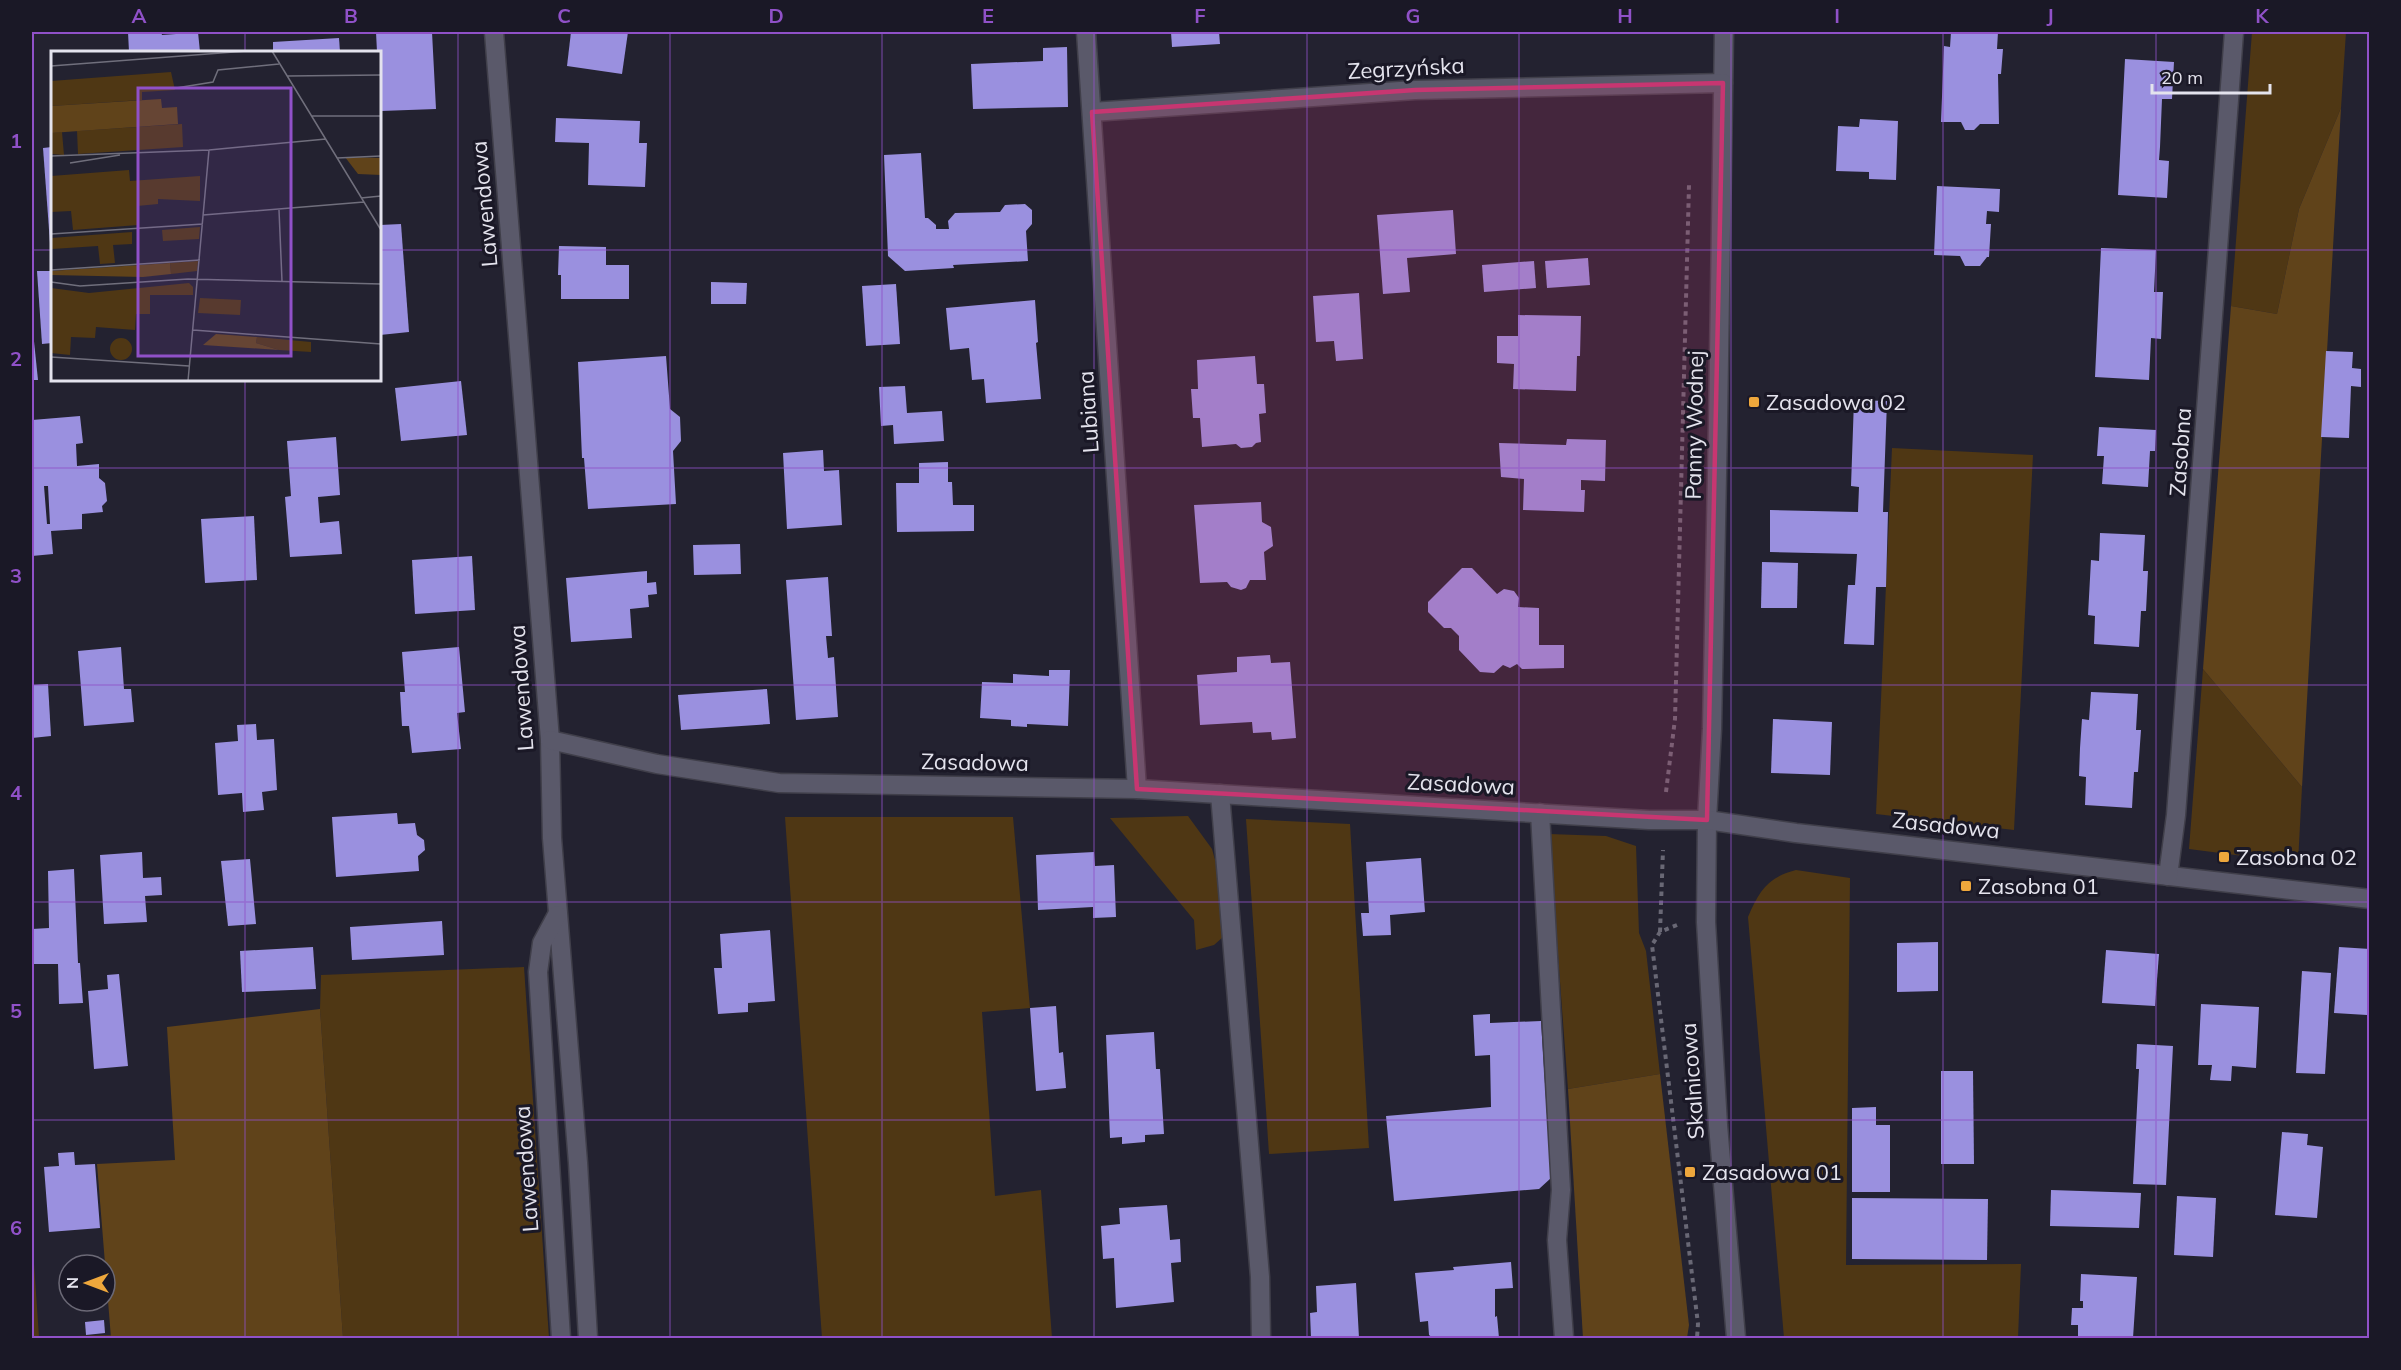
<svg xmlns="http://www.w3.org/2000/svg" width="2401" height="1370" font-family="Mulish,sans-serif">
<rect width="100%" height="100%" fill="#232230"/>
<!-- green -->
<g fill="#4f3714">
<polygon points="2252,32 2346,32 2341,108 2299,209 2277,314 2231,306"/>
<polygon points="1892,448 2033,455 2014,830 1876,814"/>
<polygon points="2203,669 2302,787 2298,863 2189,849"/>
<polygon points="1188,816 1212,849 1220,878 1223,937 1214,945 1196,950 1194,920 1110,818"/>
<polygon points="785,817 1013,817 1030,1008 982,1012 995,1196 1041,1190 1052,1338 822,1338"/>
<polygon points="1246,819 1350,824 1369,1148 1269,1154"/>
<polygon points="1549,834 1606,836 1636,846 1639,933 1646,951 1660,1074 1568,1089"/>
<path d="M1796,870L1850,878L1846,1265L2021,1264L2018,1338H1784L1748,917C1759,891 1768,877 1796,870Z"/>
<polygon points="524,967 549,1338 343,1338 320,1009 321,975"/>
<polygon points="32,1234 39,1337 111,1335 111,1338 32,1338"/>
</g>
<!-- forest -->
<g fill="#60431a">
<polygon points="2341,108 2302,787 2203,669 2231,306 2277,314 2299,209"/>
<polygon points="320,1009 343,1338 111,1338 97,1164 175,1160 167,1027"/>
<polygon points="1660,1074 1689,1325 1687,1338 1583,1338 1568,1089"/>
</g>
<!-- building -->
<g fill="#9a90df" fill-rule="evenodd">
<polygon points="128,32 161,32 162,35 176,34 176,32 198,32 200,52 129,52"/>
<polygon points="376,32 432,32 436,109 381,111 380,52 377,52"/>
<polygon points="571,32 628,32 622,74 567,66"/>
<polygon points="1171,32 1219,32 1220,44 1172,47"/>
<polygon points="1951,32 1998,32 1997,49 2003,49 2001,74 1998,74 1999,124 1980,124 1974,130 1965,130 1961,122 1941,122 1944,46 1950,47"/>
<polygon points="339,38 340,52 273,52 273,42"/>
<polygon points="1067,47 1068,107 973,109 971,64 1043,61 1043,48"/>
<polygon points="2125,59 2174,62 2172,99 2162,99 2160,147 2159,160 2169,161 2167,198 2118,195"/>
<polygon points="556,118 640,121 639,143 647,143 645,187 588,185 589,143 555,142"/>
<polygon points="1860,119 1898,121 1896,180 1869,179 1869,172 1836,171 1838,126 1859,127"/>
<polygon points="52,147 52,243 50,243 43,148"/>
<polygon points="921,153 925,218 928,218 936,225 936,229 949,229 948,221 955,213 1000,212 1005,205 1025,204 1032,210 1032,224 1026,231 1028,261 953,265 954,268 905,271 888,256 884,155"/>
<polygon points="1937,186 2000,189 1999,212 1987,211 1986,224 1991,224 1989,257 1987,257 1980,266 1965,266 1960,256 1934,255"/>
<polygon points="1453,210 1456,254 1407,258 1410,292 1383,294 1377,215"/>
<polygon points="401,224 409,332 380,335 380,225"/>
<polygon points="559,246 606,247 606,265 629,265 629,299 561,299 561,275 558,275"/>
<polygon points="2101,248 2156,250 2154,292 2163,292 2161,339 2151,338 2149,380 2095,377"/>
<polygon points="1588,258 1590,285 1547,288 1545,261"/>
<polygon points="1534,261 1536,288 1484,292 1482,265"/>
<polygon points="37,271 52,271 52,343 42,344"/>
<polygon points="711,282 747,283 746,304 711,304"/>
<polygon points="896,284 900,344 866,346 862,286"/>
<polygon points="1359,293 1363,359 1336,361 1334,341 1316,342 1313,296"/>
<polygon points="1035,300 1038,342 1036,343 1041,399 986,403 984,379 972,380 969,348 950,350 946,308"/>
<polygon points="1518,315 1581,316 1580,356 1577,356 1576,391 1513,389 1514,364 1497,363 1497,336 1518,336"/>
<polygon points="32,322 38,380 32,380"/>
<polygon points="2326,351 2353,352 2352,368 2361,369 2361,387 2351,386 2349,438 2321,437"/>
<polygon points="666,356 670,409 680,417 681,441 673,451 676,504 588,509 584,458 582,458 578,362"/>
<polygon points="1255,356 1257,384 1264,384 1266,413 1259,414 1261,442 1256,443 1252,447 1241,448 1236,444 1202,447 1200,418 1193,418 1191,389 1198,389 1197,360"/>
<polygon points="461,381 467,435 401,441 395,388"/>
<polygon points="905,386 907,413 942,411 944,441 894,444 893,425 881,426 879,387"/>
<polygon points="1854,400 1887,401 1883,512 1888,512 1886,587 1876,587 1874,645 1844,644 1848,585 1855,585 1857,554 1770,552 1770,510 1858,512 1859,487 1851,486"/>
<path d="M80,416L83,443L76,444L77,466L99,464V478L105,483L107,501L102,506L103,512L82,514V529L51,531L53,554L32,556V420ZM44,486H48L50,524H47Z"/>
<polygon points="2099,427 2156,430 2155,451 2150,451 2148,487 2102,484 2104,456 2097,456"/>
<polygon points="336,437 340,495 318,497 320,523 339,521 342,554 290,557 285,497 291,496 287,441"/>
<polygon points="1567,439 1606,440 1605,481 1581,480 1581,490 1585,490 1584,512 1523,510 1524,479 1501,477 1499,443 1566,445"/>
<polygon points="823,450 824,471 839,470 842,525 787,529 783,453"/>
<polygon points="948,462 948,482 952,482 953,505 974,505 974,531 897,532 896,483 919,483 919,463"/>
<polygon points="1261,502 1262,522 1271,527 1273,546 1264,552 1266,580 1250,580 1246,588 1241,590 1231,587 1227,582 1200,583 1194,505"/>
<polygon points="254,516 257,580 205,583 201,519"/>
<polygon points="2100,533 2145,535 2143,571 2148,571 2146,611 2141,611 2139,647 2094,644 2095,616 2088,615 2091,560 2099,561"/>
<polygon points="740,544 741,574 694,575 693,545"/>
<polygon points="472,556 475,610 415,614 412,560"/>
<polygon points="1762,562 1798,563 1797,608 1761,608"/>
<polygon points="1462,568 1472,568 1497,594 1504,589 1514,591 1519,598 1518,607 1539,608 1539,645 1564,645 1564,668 1522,669 1517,664 1510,668 1503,665 1494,673 1480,672 1459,650 1459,636 1451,628 1444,628 1428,612 1428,602"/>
<polygon points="647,571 647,583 656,582 657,594 648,595 649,607 630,609 632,638 571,642 566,578"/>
<polygon points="828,577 832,636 826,636 828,658 834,657 838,717 796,720 786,580"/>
<polygon points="121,647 124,689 131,689 134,722 84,726 78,651"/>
<polygon points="459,647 465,712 457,713 461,749 412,753 409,726 402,726 400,692 405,692 402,652"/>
<polygon points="1270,655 1271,663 1290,662 1296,738 1272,740 1271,732 1253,733 1252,722 1200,725 1197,675 1237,672 1237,657"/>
<polygon points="1049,670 1070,670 1068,726 1027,724 1027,727 1011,726 1011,720 980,718 982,682 1013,683 1013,674 1049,676"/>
<polygon points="48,684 51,736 32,738 32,685"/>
<polygon points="767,689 770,724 681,730 678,695"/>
<polygon points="2091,692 2138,694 2136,730 2141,730 2138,772 2134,772 2132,808 2085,805 2086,777 2079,776 2080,748 2082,719 2089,720"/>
<polygon points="1773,719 1832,722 1830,775 1771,773"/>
<polygon points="256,724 257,740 274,739 277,790 262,792 264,810 243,812 242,793 218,795 215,743 238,741 237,725"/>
<polygon points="397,813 398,824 415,823 417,835 424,840 425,850 418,856 419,871 336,877 332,817"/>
<polygon points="142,852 143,878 161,877 162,895 145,896 147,922 104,924 100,855"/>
<polygon points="1094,852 1095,866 1114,865 1116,917 1093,918 1093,907 1038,910 1036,855"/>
<polygon points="1421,858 1425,912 1390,915 1391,935 1363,936 1361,913 1369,913 1366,862"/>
<polygon points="250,859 256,924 228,926 221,861"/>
<polygon points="74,869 78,963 80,963 83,1003 59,1004 58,964 32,964 32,929 49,928 48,871"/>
<polygon points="442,921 444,955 352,960 350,927"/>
<polygon points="770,930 775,1001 748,1003 748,1012 718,1014 714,968 722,968 720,934"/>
<polygon points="1938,942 1938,991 1897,992 1897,943"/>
<polygon points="313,947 316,989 242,992 240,951"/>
<polygon points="2339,947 2370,949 2367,1015 2334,1013"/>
<polygon points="2106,950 2159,954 2155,1006 2102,1003"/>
<polygon points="2302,971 2331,973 2325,1074 2296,1073"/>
<polygon points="119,974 128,1066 94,1069 88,991 108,989 107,975"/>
<polygon points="2201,1004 2259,1007 2256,1068 2232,1066 2231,1081 2210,1080 2212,1065 2198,1065"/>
<polygon points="1056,1006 1059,1053 1063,1052 1066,1088 1036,1091 1030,1008"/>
<polygon points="1490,1014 1490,1023 1541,1021 1551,1178 1539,1189 1394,1201 1386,1116 1491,1107 1490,1055 1475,1056 1473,1015"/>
<polygon points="1154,1032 1156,1069 1160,1069 1164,1134 1145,1135 1145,1142 1122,1144 1122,1137 1110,1138 1106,1035"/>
<polygon points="2137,1044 2173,1046 2166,1185 2133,1184 2139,1069 2136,1069"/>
<polygon points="1941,1071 1973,1071 1974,1164 1941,1164"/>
<polygon points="1876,1107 1876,1125 1890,1125 1890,1192 1852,1192 1852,1108"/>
<polygon points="2282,1132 2308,1134 2307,1145 2323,1147 2317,1218 2275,1215"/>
<polygon points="74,1152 75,1165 95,1164 100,1228 49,1232 44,1167 59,1166 58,1153"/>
<polygon points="2051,1190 2141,1193 2139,1228 2050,1226"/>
<polygon points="2177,1196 2216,1198 2213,1257 2174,1255"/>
<polygon points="1852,1198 1988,1199 1987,1260 1852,1259"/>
<polygon points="1167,1205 1170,1240 1180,1239 1181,1262 1171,1263 1174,1302 1116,1308 1114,1258 1103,1259 1101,1226 1120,1224 1119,1208"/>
<polygon points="1511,1262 1513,1288 1495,1289 1495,1317 1497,1316 1499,1338 1433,1338 1429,1335 1428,1321 1420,1322 1415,1273 1454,1270 1453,1267"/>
<polygon points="2081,1274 2137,1277 2133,1338 2078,1338 2078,1325 2071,1325 2072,1308 2083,1308 2083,1301 2080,1301"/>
<polygon points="1356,1283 1359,1338 1311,1338 1310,1313 1317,1312 1316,1286"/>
<polygon points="104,1320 105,1333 86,1335 85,1322"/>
</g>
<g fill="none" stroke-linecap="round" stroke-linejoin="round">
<!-- minor casing -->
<g stroke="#403f4a" stroke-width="21">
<g id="minor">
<polyline points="494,32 550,740 552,838 578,1163 588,1338"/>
<polyline points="1086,32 1137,789"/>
<polyline points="1724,32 1718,422 1712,729 1707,820 1706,922 1718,1125 1736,1338"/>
<polyline points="1092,112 1415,90 1723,83"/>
<polyline points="550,740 657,764 779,783 1137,789 1649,820 1707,820 1796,833 2370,899"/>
<polyline points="1220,794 1260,1277 1261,1338"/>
<polyline points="1540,813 1561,1190 1557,1240 1564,1338"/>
<polyline points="2168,876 2176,815 2234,32"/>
<polyline points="557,915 542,943 538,972 561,1338"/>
</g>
</g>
<!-- path -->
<g stroke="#696875" stroke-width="4" stroke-dasharray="4.5 4.5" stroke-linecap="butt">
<polyline points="1666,792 1675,719 1689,185"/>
<polyline points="1677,925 1660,932 1652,945 1698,1324 1697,1338"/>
<polyline points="1660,932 1663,850"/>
</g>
<!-- minor -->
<use href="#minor" stroke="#5a596a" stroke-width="18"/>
</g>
<!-- marked area -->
<path fill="#c73671" fill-opacity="0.2" stroke="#c73671" stroke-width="4.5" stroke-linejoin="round" d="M1723,83L1707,820L1137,789L1092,112L1415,90Z"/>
<!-- grid -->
<path fill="none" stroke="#9051c8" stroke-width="1.5" stroke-opacity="0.55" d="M245,32V52M458,32V1338M670,32V1338M882,32V1338M1094,32V1338M1307,32V1338M1519,32V1338M1731,32V1338M1943,32V1338M2156,32V1338M32,250H52M380,250H2370M245,380V1338M32,468H2370M32,685H2370M32,902H2370M32,1120H2370"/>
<!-- markers -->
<g fill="#eea73c" stroke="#1a1826" stroke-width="2">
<rect x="1748" y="396" width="12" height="12" rx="3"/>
<rect x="2218" y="851" width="12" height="12" rx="3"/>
<rect x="1960" y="880" width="12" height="12" rx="3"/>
<rect x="1684" y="1166" width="12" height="12" rx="3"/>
</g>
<g text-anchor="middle" stroke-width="6" stroke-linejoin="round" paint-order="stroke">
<!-- street labels -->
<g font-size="22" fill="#e4e3ed" stroke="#1a1826">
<text transform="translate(1406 68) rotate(-3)" y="8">Zegrzyńska</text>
<text transform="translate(484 204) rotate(-95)" y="8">Lawendowa</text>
<text transform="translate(1088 412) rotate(-94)" y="8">Lubiana</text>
<text transform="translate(1694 425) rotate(-89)" y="8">Panny Wodnej</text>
<text transform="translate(2180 452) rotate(-86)" y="8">Zasobna</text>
<text transform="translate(521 688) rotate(-94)" y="8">Lawendowa</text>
<text transform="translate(975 762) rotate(1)" y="8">Zasadowa</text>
<text transform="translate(1461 784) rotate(3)" y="8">Zasadowa</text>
<text transform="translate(1946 825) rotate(6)" y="8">Zasadowa</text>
<text transform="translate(1692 1081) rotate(-94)" y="8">Skalnicowa</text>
<text transform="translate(526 1169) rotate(-94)" y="8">Lawendowa</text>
</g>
<!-- poi labels -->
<g font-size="22" fill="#e4e3ed" stroke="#1a1826" text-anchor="start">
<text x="1766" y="410">Zasadowa 02</text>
<text x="2236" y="865">Zasobna 02</text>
<text x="1978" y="894">Zasobna 01</text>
<text x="1702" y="1180">Zasadowa 01</text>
</g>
</g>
<!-- overview -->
<g transform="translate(51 51)">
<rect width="330" height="330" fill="#232230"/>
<path d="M120,21L124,39L91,41V49L0,55V30ZM131,73L132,96L27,103L26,80ZM11,81L13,104L0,103V82ZM78,119L79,130L149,125V150L107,148V153L86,155L87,174L22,179L20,160L0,161V125ZM149,176L148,188L112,190L111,179ZM81,181V193L62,194L64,212L49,213L47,195L1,198L0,217V187ZM147,210L146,220L120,223L119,212ZM138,232L142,236V244H99V263H85L84,279L45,276L44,287L20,286L19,304L0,302V237L38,242ZM149,247L190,249L189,264L147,262ZM206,286L260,291V301L228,299L205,292ZM59 298a11 11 0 1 1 22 0a11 11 0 1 1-22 0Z" fill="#4f3714"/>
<path d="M110,48L111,57L126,56L127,73L0,82V55ZM294,106L330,107V124L307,123ZM119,212L120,223L92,226L0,224V220ZM165,283L206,286L205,292L228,299L152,294Z" fill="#60431a"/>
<path fill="none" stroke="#706f7c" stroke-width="1.5" d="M221,0L330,179M0,15L196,0M236,25L330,24M125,37L162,31L167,19L228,13M261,65H330M0,105L158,99L275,88M286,107L330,105M19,112L69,104M310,147L330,145M228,159L231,230M152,164L313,151M0,183L152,173M0,219L149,209M0,231L29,235L137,228L330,233M142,279L330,293M0,306L138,315M137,330L158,99"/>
<path fill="#9051c8" fill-opacity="0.15" stroke="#9051c8" stroke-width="3" d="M87,37H240V305H87Z"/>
<rect width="330" height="330" fill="none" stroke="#e4e3ed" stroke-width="3"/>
</g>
<!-- border -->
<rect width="2401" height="1370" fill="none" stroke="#1a1826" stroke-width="66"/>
<!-- north arrow -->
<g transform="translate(87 1283) rotate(270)"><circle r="28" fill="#1a1826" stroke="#6b6976" stroke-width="1.5"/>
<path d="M0-4.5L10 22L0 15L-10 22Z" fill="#eea73c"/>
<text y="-9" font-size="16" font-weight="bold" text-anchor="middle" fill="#e4e3ed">N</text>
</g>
<!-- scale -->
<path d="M2152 84v9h118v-9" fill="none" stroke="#e4e3ed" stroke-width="3"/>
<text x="2161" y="84" font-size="18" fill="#e4e3ed" stroke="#1a1826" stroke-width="4.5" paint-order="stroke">20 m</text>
<rect x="33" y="33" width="2335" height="1304" fill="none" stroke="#9051c8" stroke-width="2"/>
<g font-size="20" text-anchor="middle" font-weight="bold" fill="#9051c8">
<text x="139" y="23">A</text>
<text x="351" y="23">B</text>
<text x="564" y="23">C</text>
<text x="776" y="23">D</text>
<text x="988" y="23">E</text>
<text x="1200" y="23">F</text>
<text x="1413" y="23">G</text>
<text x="1625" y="23">H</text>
<text x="1837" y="23">I</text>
<text x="2050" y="23">J</text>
<text x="2262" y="23">K</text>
<text x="16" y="148">1</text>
<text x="16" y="366">2</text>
<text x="16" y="583">3</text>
<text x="16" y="800">4</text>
<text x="16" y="1018">5</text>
<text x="16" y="1235">6</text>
</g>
</svg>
